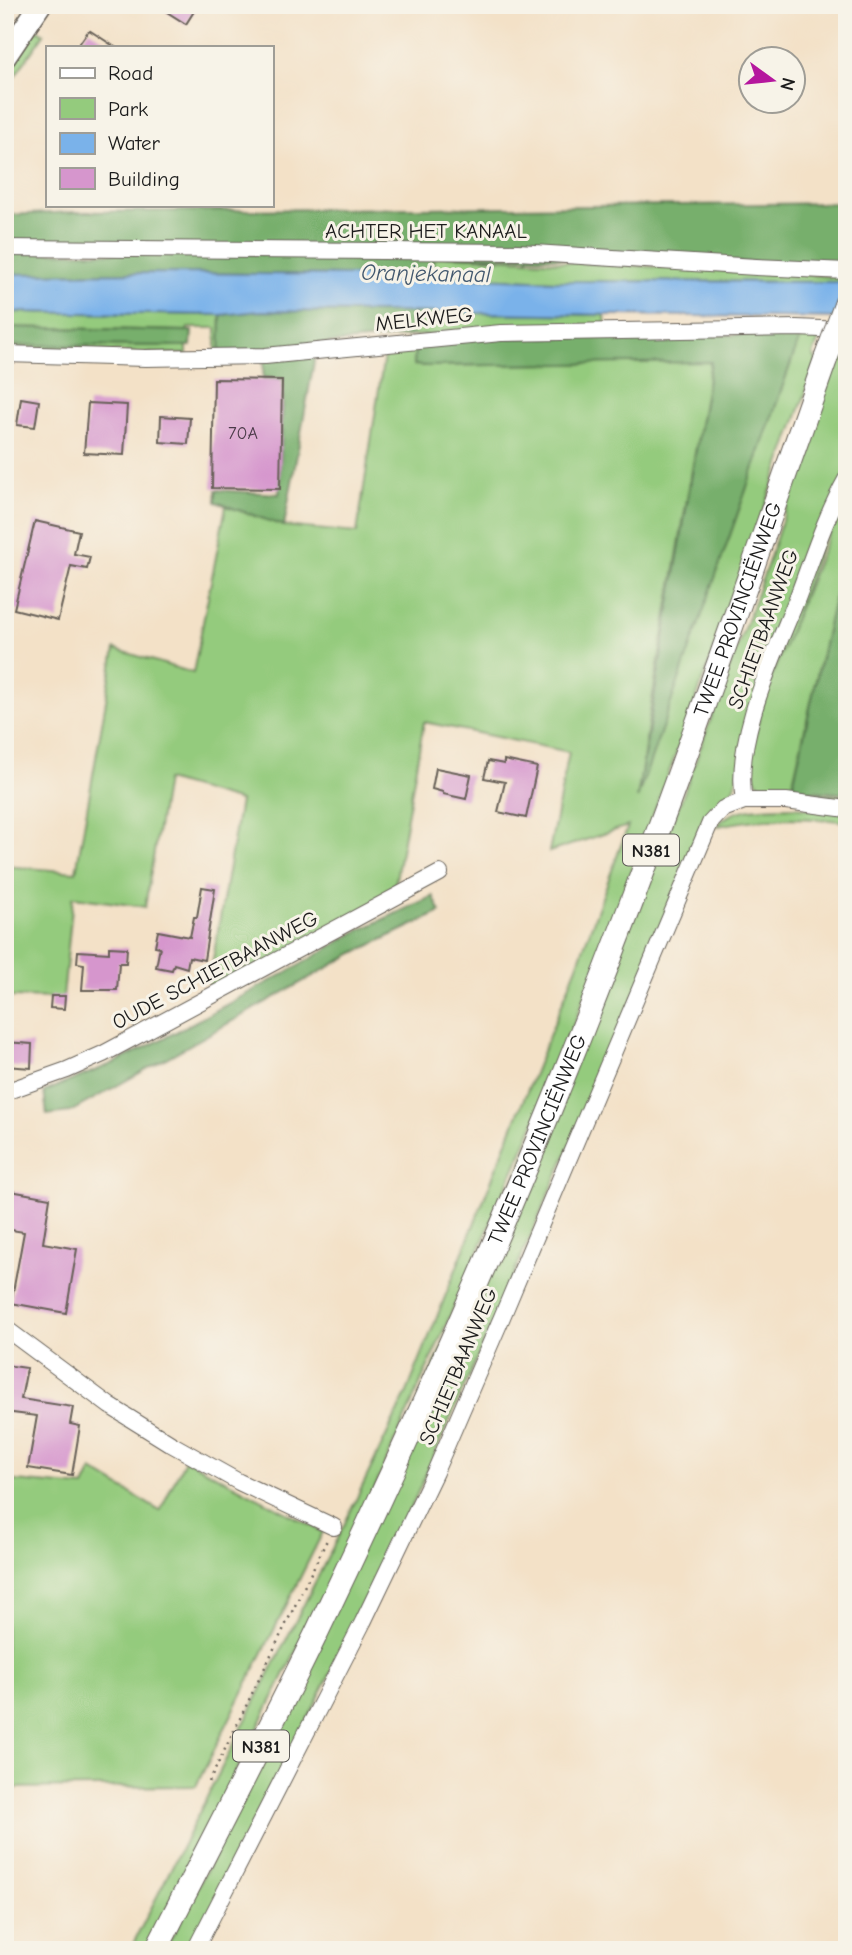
<svg xmlns="http://www.w3.org/2000/svg" width="852" height="1955" font-family="'Comic Neue',sans-serif">
<rect width="100%" height="100%" fill="#f7f3e8"/>
<filter id="ink" filterUnits="userSpaceOnUse"><feTurbulence type="fractalNoise" baseFrequency=".0143" numOctaves="2"/><feDisplacementMap in="SourceGraphic" scale="14" xChannelSelector="R" yChannelSelector="G"/><feConvolveMatrix kernelMatrix="1 2 1 2 8 2 1 2 1" color-interpolation-filters="sRGB"/></filter>
<filter id="wash" filterUnits="userSpaceOnUse"><feTurbulence type="fractalNoise" baseFrequency=".00686" numOctaves="4" result="noise"/><feDisplacementMap in="SourceGraphic" scale="28" xChannelSelector="R" yChannelSelector="G"/><feGaussianBlur stdDeviation="1.57" result="paint"/><feColorMatrix in="noise" values="0 0 0 0 0 0 0 0 0 0 0 0 0 0 0 0 0 1.4 0 .05"/><feComposite in="paint" operator="in"/></filter>
<g filter="url(#wash)">
<rect width="100%" height="100%" fill="#f3e1c7"/>
<!-- green -->
<g fill="#94cb7d" stroke="#58744c" stroke-width="2">
<polygon points="33,27 44,34 5,90 5,68"/>
<polygon points="434,255 843,277 838,282 555,281 431,276"/>
<polygon points="7,312 221,315 220,353 216,353 216,328 188,328 187,331 5,327"/>
<polygon points="414,312 605,315 606,326 412,336"/>
<polygon points="801,334 821,334 813,355 817,361 688,722 551,1085 356,1531 147,1950 130,1950 344,1525 407,1392 577,966 628,826 549,852 569,752 424,722 393,896 207,995 240,801 166,780 145,907 73,897 63,998 5,997 5,866 76,872 115,649 193,673 226,506 284,526 357,533 385,349 415,345 414,365 426,366 711,361 651,705 638,794"/>
<polygon points="847,335 847,471 733,789 724,800 712,811 607,1062 392,1551 192,1950 165,1950 247,1792 682,798 768,563 834,362 839,360"/>
<polygon points="5,345 187,346 187,354 5,348"/>
<polygon points="847,488 847,559 833,604 791,791 847,797 847,804 769,791 760,785 755,778 750,759 763,699"/>
<path d="M794,807L847,812V822C800,816 764,817 718,826L717,825C736,804 769,808 794,807Z"/>
<polygon points="185,1459 323,1532 196,1786 5,1788 5,1480 84,1487 92,1470 160,1511"/>
</g>
<!-- forest -->
<g fill="#77af6c" stroke="#4a6644" stroke-width="2">
<polygon points="847,183 847,258 844,265 18,244 5,235 5,215 76,212 839,203"/>
<polygon points="5,252 434,255 431,276 176,273 5,274"/>
<polygon points="260,311 414,312 412,336 220,353 221,315"/>
<polygon points="5,327 187,331 192,331 191,346 5,345"/>
<polygon points="801,334 637,799 711,362 426,366 414,365 415,345 474,338"/>
<polygon points="315,356 284,526 216,502 216,490 279,494 284,379 263,378 264,360"/>
<polygon points="847,559 847,794 792,789 833,604"/>
<polygon points="433,896 441,912 354,953 70,1112 47,1115 44,1092 114,1063 172,1034 293,969 356,932"/>
</g>
<!-- water -->
<polygon fill="#7ab2ea" stroke="#4b6783" stroke-width="2" points="176,273 431,276 555,281 847,282 847,318 385,312 260,311 221,315 5,312 5,274"/>
<g id="blocks">
<!-- building -->
<g fill="#d696cd">
<polygon points="156,5 198,5 186,24"/>
<polygon points="89,30 115,47 77,47"/>
<polygon points="214,379 282,380 280,489 212,488"/>
<polygon points="21,398 39,401 35,427 17,425"/>
<polygon points="88,403 127,405 124,455 84,453"/>
<polygon points="161,416 190,418 188,444 160,442"/>
<polygon points="35,521 79,531 74,554 90,557 87,569 71,566 58,620 14,609"/>
<polygon points="504,760 537,767 526,818 498,812 505,782 484,778 488,761 504,764"/>
<polygon points="436,768 471,775 466,799 443,794 443,792 432,789"/>
<polygon points="202,887 215,889 204,960 189,957 187,968 174,964 172,970 156,967 160,947 155,946 158,931 190,937 194,917 197,917"/>
<polygon points="109,947 127,948 126,963 119,963 117,990 82,990 84,964 77,963 78,951 109,953"/>
<polygon points="51,996 65,996 64,1009 50,1008"/>
<polygon points="5,1042 32,1044 31,1068 5,1066"/>
<polygon points="5,1190 50,1198 43,1243 77,1249 66,1313 11,1303 24,1232 5,1229"/>
<polygon points="5,1365 27,1368 21,1399 73,1407 70,1424 80,1426 72,1475 28,1468 37,1416 5,1412"/>
</g>
</g>
</g>
<g filter="url(#ink)">
<use href="#blocks" fill-opacity="0" stroke="#676158" stroke-width="2"/>
<g fill="none" stroke-linecap="round" stroke-linejoin="round">
<!-- street casing -->
<g stroke="#676158" stroke-width="18">
<g id="street">
<polyline points="5,248 518,252 756,267 847,271"/>
<polyline points="5,354 146,358 265,356 501,333 796,328 845,330"/>
<path d="M744,801C733,738 775,654 798,596C813,556 826,515 847,478"/>
<polyline points="5,1092 67,1070 103,1054 440,873"/>
<polyline points="5,1328 110,1406 171,1444 239,1482 334,1527"/>
<polyline points="195,1950 363,1622 435,1472 502,1317 710,823 723,809 744,801 786,801 847,809"/>
</g>
</g>
<!-- secondary casing -->
<g stroke="#676158" stroke-width="24">
<polyline id="secondary" points="5,57 40,5"/>
</g>
<!-- primary casing -->
<g stroke="#676158" stroke-width="25">
<g id="primary">
<path id="s1" d="M156,1950C210,1844 265,1739 317,1632C406,1447 490,1259 567,1068C661,835 742,596 826,358"/>
</g>
</g>
<!-- path -->
<polyline stroke="#676158" stroke-width="2.5" stroke-dasharray="2 5" stroke-linecap="butt" points="209,1782 327,1540"/>
<!-- street -->
<use href="#street" stroke="#fff" stroke-width="16"/>
<!-- secondary -->
<use href="#secondary" stroke="#fff" stroke-width="21"/>
<!-- primary -->
<use href="#primary" stroke="#fff" stroke-width="23"/>
<!-- primary-bridge casing -->
<g stroke="#676158" stroke-width="25" stroke-linecap="butt">
<polyline id="primary-bridge" points="826,358 847,301"/>
</g>
<!-- primary-bridge -->
<use href="#primary-bridge" stroke="#fff" stroke-width="23"/>
</g>
</g>
<g text-anchor="middle" stroke-width="6" stroke-linejoin="round" paint-order="stroke">
<!-- number labels -->
<g font-size="18" fill="#4a3a48">
<text x="243" y="439">70A</text>
</g>
<!-- shield labels -->
<g fill="#f7f3e8" stroke="#5e5c59" stroke-width="2">
<rect x="623" y="834.5" width="56" height="31" rx="5"/>
<rect x="233" y="1730.5" width="56" height="31" rx="5"/>
</g>
<g font-size="19" font-weight="bold" fill="#1c1c1c">
<text x="651" y="857">N381</text>
<text x="261" y="1753">N381</text>
</g>
<!-- street labels -->
<g font-size="21" fill="#1c1c1c" stroke="#f7f3e8">
<text x="426" y="238">ACHTER HET KANAAL</text>
<text transform="translate(424 319) rotate(-6)" y="7">MELKWEG</text>
<text dy="7" stroke="none"><textPath href="#s1" startOffset="1463">TWEE PROVINCIËNWEG</textPath></text>
<text transform="translate(763 629) rotate(-70)" y="7">SCHIETBAANWEG</text>
<text transform="translate(215 970) rotate(-28)" y="7">OUDE SCHIETBAANWEG</text>
<text dy="7" stroke="none"><textPath href="#s1" startOffset="896">TWEE PROVINCIËNWEG</textPath></text>
<text transform="translate(458 1366) rotate(-67)" y="7">SCHIETBAANWEG</text>
</g>
<!-- water labels -->
<g font-size="23" font-style="italic" fill="#42586e" stroke="#f7f3e8">
<text transform="translate(426 273) rotate(1)" y="8">Oranjekanaal</text>
</g>
</g>
<!-- margin -->
<rect width="852" height="1955" fill="none" stroke="#f7f3e8" stroke-width="28"/>
<!-- legend -->
<rect x="46" y="46" width="228" height="161" fill="#f7f3e8" stroke="#9f9d96" stroke-width="2"/>
<rect x="60" y="68" width="35" height="10" fill="#ffffff" stroke="#9f9d96" stroke-width="2"/>
<text x="108" y="80" font-size="21" fill="#1c1c1c">Road</text>
<rect x="60" y="98" width="35" height="21" fill="#94cb7d" stroke="#9f9d96" stroke-width="2"/>
<text x="108" y="116" font-size="21" fill="#1c1c1c">Park</text>
<rect x="60" y="133" width="35" height="21" fill="#7ab2ea" stroke="#9f9d96" stroke-width="2"/>
<text x="108" y="150" font-size="21" fill="#1c1c1c">Water</text>
<rect x="60" y="168" width="35" height="21" fill="#d696cd" stroke="#9f9d96" stroke-width="2"/>
<text x="108" y="186" font-size="21" fill="#1c1c1c">Building</text>
<!-- north arrow -->
<g transform="translate(772 80) rotate(105)"><circle r="33" fill="#f7f3e8" stroke="#9f9d96" stroke-width="2"/>
<path d="M0-5L12 26L0 18L-12 26Z" fill="#b5179e"/>
<text y="-10" font-size="19" font-weight="bold" text-anchor="middle" fill="#1c1c1c">N</text>
</g>
</svg>
